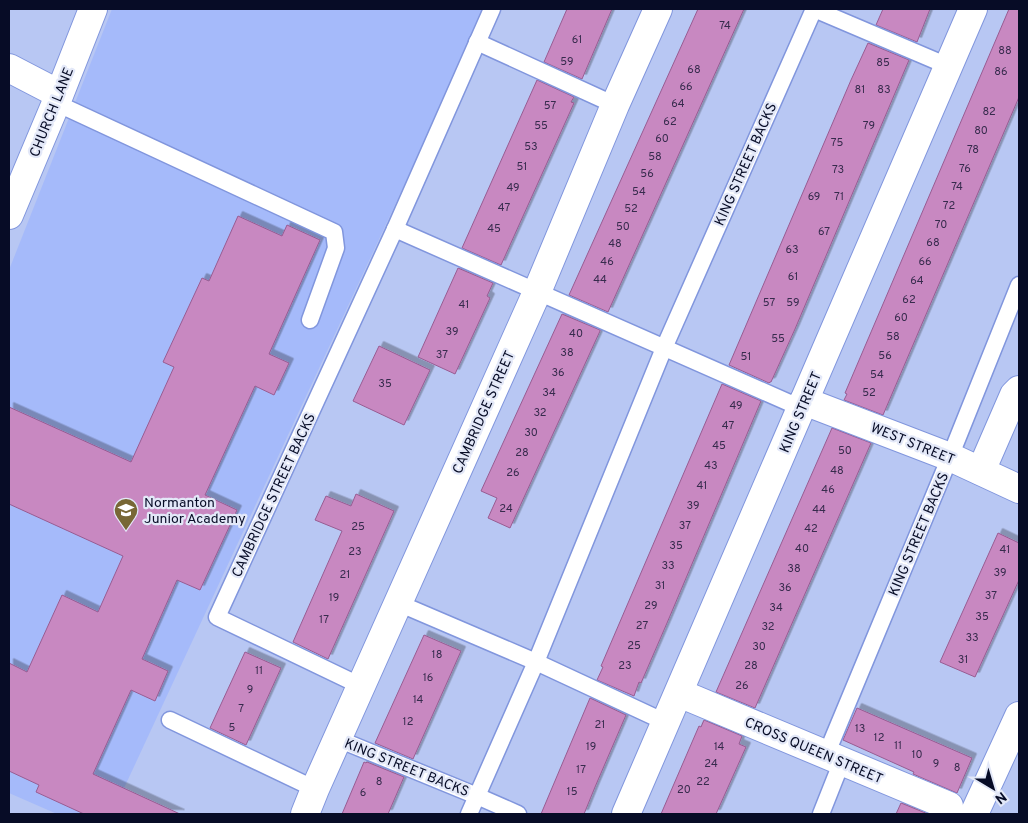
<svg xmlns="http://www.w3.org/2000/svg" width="1028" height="823" font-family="Overpass,sans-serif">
<defs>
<filter id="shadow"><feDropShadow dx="4.5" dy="-4.5" stdDeviation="0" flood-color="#0004"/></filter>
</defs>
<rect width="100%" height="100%" fill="#b8c7f3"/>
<!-- built -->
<polygon fill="#a5bafa" points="112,9 486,9 112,814 57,814 9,793 9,270"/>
<!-- building -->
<g fill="#c888c1" stroke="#985c92" filter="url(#shadow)">
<polygon points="567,9 612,9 582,79 544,62"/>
<polygon points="698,9 744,9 608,312 569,295"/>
<polygon points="883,9 930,9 917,42 876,25"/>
<polygon points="1009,9 1019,9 1019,97 883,415 844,400 847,394 845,393"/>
<polygon points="868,43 909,60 795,329 771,382 770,382 769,383 729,365 851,80"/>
<polygon points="537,80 574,97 571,102 574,103 501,265 462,248"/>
<polygon points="238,216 282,236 287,225 320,240 269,354 289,363 274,395 255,386 205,495 237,510 200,590 177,580 142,659 168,671 155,701 131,690 93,774 180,814 84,814 36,792 39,785 9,771 9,663 27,672 62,595 98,612 123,556 9,504 9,407 131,462 174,367 163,362 202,278 209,281"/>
<polygon points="458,268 493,283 487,296 490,298 455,374 418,357"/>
<polygon points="562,314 600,330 600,331 510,528 488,518 497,498 481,491"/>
<polygon points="379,346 430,370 404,425 353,401"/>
<polygon points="722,384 761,401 667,623 641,683 639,682 634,696 597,680 603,667 601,666"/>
<polygon points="832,428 871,443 755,708 716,692"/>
<polygon points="356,494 394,511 328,659 293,642 342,531 315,520 326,496 351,506"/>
<polygon points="998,533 1019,543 1019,580 975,677 940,662"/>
<polygon points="424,635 461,651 413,759 375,743"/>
<polygon points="245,652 281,668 246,745 210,728"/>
<polygon points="590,698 626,715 595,787 584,814 541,814"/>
<polygon points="857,708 972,758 957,793 913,774 914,772 843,740"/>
<polygon points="704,720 742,736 739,744 746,747 716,814 661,814 699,726 701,727"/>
<polygon points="364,762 366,763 367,762 404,777 388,814 342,814"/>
<polygon points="901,803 928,814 896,814"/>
</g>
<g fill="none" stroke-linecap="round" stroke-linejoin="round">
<!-- lane casing -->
<g stroke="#8196dd" stroke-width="19">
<g id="lane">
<polyline points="814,9 948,66"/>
<polyline points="477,42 615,105"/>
<polyline points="56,103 334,232 336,248 310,320"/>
<polyline points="395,229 801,408"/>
<polyline points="398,603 536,662 665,722"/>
<polyline points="361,686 217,617 395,229 492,9"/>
<polyline points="170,720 315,789"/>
<polyline points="338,739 477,796 518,814"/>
<polyline points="826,755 950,457 1019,285"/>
<polyline points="469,814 536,662 664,348 814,9"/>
<polyline points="821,814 842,761"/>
</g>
</g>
<!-- street casing -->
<g stroke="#8196dd" stroke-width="30">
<g id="street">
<polyline points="9,68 59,94"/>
<polyline points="9,215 56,103 93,9"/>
<polyline points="804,401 950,457 1019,489"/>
<polyline points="981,471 1014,395 1019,390"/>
<polyline points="679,693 949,806"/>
<polyline points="305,814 315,789 361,686 537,292 615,105 658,9"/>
<polyline points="626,814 973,9"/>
</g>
</g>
<!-- secondary casing -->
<g stroke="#8196dd" stroke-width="30">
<polyline id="secondary" points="974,814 1019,716"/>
</g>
<!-- lane -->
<use href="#lane" stroke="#fff" stroke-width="16"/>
<!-- street -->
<use href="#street" stroke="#fff" stroke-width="28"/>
<!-- secondary -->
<use href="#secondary" stroke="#fff" stroke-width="28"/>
</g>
<!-- icons -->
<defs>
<g id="school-pin" transform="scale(1.25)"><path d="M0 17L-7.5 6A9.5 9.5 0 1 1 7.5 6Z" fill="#786735" stroke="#e3e8f8"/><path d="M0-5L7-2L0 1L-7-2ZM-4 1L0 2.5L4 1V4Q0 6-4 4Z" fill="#fff"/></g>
</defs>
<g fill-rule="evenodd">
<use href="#school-pin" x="126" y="510"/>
</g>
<g text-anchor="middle" stroke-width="4.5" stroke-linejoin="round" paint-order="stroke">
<!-- number labels -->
<g font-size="11" fill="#372b4d">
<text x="725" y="29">74</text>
<text x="577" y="43">61</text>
<text x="1005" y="54">88</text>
<text x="567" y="65">59</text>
<text x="883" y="66">85</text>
<text x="694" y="73">68</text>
<text x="1001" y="75">86</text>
<text x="686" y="90">66</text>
<text x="860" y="93">81</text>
<text x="884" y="93">83</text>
<text x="678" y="107">64</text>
<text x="550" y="109">57</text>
<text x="989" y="115">82</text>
<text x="670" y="125">62</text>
<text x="541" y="129">55</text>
<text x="869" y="129">79</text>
<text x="981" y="134">80</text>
<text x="662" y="142">60</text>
<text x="837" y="146">75</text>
<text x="531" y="150">53</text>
<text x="973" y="153">78</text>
<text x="655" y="160">58</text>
<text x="522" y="170">51</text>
<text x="965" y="172">76</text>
<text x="838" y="173">73</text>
<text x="647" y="177">56</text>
<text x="957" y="190">74</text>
<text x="513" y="191">49</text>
<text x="639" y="195">54</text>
<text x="814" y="200">69</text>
<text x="839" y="200">71</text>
<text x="949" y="209">72</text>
<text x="504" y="211">47</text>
<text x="631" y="212">52</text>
<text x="941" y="228">70</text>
<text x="623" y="230">50</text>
<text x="494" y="232">45</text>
<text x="824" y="235">67</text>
<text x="933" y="246">68</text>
<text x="615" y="247">48</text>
<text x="792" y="253">63</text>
<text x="607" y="265">46</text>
<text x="925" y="265">66</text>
<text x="793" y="280">61</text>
<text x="600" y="283">44</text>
<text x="917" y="284">64</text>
<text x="909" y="303">62</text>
<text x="769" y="306">57</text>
<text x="793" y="306">59</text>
<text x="464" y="308">41</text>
<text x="901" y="321">60</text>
<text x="452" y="335">39</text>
<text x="576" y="337">40</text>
<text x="893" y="340">58</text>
<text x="778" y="342">55</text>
<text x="567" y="356">38</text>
<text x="442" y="358">37</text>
<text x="885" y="359">56</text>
<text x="746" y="360">51</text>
<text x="558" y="376">36</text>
<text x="877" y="378">54</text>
<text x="385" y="387">35</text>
<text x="549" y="396">34</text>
<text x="869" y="396">52</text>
<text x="736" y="409">49</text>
<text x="540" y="416">32</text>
<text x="728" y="429">47</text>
<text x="531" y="436">30</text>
<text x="719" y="449">45</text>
<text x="845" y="454">50</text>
<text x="522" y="456">28</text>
<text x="711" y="469">43</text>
<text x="837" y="474">48</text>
<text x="513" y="476">26</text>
<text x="702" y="489">41</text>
<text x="828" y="493">46</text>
<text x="693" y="509">39</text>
<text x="506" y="512">24</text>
<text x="819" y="513">44</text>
<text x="685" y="529">37</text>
<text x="358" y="530">25</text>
<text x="811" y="532">42</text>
<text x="676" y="549">35</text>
<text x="802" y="552">40</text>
<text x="1005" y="553">41</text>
<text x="355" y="555">23</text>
<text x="668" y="569">33</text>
<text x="794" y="572">38</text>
<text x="1000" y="576">39</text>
<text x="345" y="578">21</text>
<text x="660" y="589">31</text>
<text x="785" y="591">36</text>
<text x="991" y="599">37</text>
<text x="334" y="601">19</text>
<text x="651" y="609">29</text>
<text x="776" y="611">34</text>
<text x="982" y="620">35</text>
<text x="324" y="623">17</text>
<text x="642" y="629">27</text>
<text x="768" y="630">32</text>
<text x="972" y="641">33</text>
<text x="634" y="649">25</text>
<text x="759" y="650">30</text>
<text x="437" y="658">18</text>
<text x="963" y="663">31</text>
<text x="625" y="669">23</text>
<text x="751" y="669">28</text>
<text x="259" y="674">11</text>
<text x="428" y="681">16</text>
<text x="742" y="689">26</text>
<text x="250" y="693">9</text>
<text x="418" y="703">14</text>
<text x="241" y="712">7</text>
<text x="408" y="725">12</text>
<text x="600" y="728">21</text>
<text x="232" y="731">5</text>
<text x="860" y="732">13</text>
<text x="879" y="741">12</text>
<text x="898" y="749">11</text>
<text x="591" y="750">19</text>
<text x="719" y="750">14</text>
<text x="917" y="758">10</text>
<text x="711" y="767">24</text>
<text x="936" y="767">9</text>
<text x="957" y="771">8</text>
<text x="581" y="773">17</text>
<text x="379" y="785">8</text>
<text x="703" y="785">22</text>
<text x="684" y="793">20</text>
<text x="572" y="795">15</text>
<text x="363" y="796">6</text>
</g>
<!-- street labels -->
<g font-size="14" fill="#070c26" stroke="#e3e8f8">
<text transform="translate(51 112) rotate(-68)" y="5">CHURCH LANE</text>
<text transform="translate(745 164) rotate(-66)" y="5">KING STREET BACKS</text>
<text transform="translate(483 412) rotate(-66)" y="5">CAMBRIDGE STREET</text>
<text transform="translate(800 412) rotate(-67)" y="5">KING STREET</text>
<text transform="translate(913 443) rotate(22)" y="5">WEST STREET</text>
<text transform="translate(273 495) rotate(-65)" y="5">CAMBRIDGE STREET BACKS</text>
<text transform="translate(918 534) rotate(-67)" y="5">KING STREET BACKS</text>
<text transform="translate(814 750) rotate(23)" y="5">CROSS QUEEN STREET</text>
<text transform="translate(407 767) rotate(22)" y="5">KING STREET BACKS</text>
</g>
<!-- poi labels -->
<g font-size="14" fill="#070c26" stroke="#e3e8f8" text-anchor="start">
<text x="144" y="507">Normanton<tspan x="144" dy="16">Junior Academy</tspan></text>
</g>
</g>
<!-- border -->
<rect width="1028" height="823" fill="none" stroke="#070c26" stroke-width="20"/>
<!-- north arrow -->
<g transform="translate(993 788) rotate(142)" stroke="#e3e8f8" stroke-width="4" paint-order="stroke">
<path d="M0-4L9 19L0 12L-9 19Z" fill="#070c26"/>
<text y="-8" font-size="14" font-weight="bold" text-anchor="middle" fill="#070c26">N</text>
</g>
</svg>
